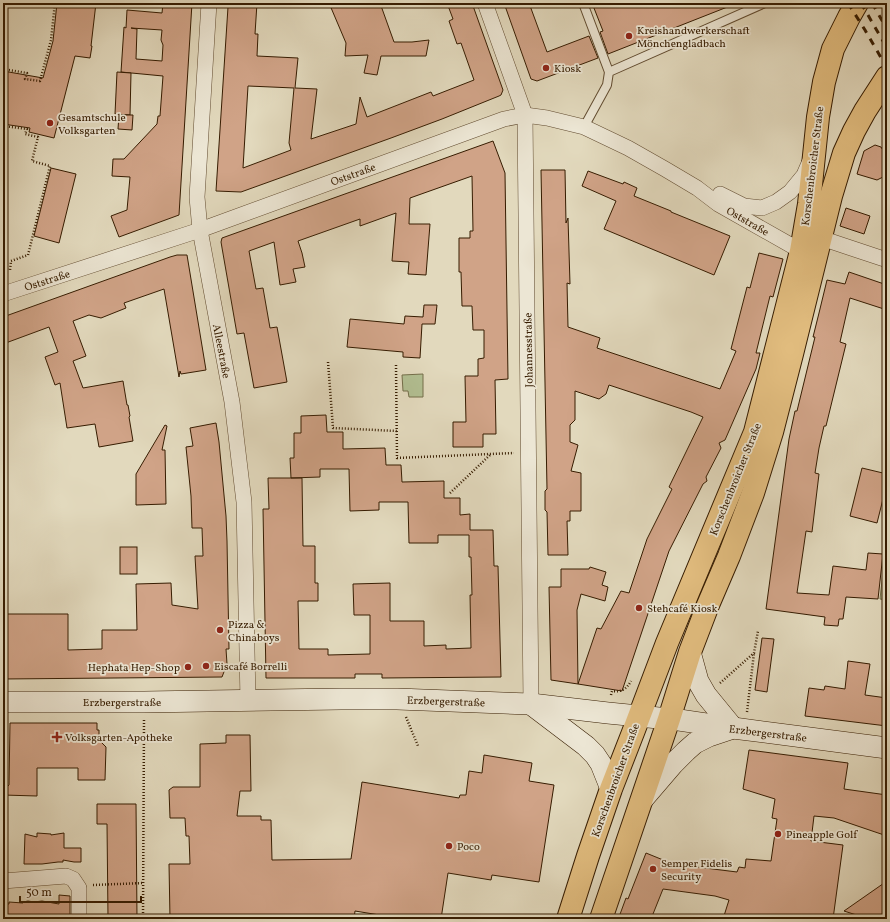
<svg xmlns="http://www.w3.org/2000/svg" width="890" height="922" font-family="Vollkorn,serif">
<rect width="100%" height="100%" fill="#e2d9bd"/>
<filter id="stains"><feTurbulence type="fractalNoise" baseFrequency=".005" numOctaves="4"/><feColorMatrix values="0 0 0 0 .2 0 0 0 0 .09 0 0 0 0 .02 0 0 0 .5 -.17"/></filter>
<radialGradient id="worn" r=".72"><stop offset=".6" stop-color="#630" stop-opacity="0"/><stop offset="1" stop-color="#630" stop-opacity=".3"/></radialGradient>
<!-- green -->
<g fill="#b2bf92" stroke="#746e4a">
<polygon points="423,374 423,397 409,397 408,391 403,391 402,375"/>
<polygon points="887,550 887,600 880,599 885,553"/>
</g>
<!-- building -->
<g fill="#d0a387" stroke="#361c01" fill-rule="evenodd">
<polygon points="57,3 96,3 91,46 92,46 90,58 75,56 54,138 29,132 30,128 3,124 3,71 43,78 53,41"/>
<path d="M163,3H192L179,215L119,237L111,216L127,210L130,177L112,176L113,159H124L157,124L158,116H160L163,76L121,72L124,27L126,28L127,10L162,13ZM131,28L162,30L161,40L163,45L162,61L136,59L137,29Z"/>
<path d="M231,3H257L255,34H258L257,56L298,58L295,88L317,89L311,139L356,124L360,97L367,117L431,92L433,96L474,80L461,43L457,44L449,21L453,19L447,3H472L503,90L501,95L499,96L442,119L391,138L241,192L216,191L228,7H231ZM248,86L294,88L289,143L291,150L243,168Z"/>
<polygon points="329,3 380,3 394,42 412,42 429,40 426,56 381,56 377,75 364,73 368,55 345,56 346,43"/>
<polygon points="504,3 529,3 547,52 589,36 598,58 537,81 531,79"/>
<polygon points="592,3 735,3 735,4 608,54 600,32 603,31"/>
<polygon points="117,72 131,73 130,115 115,114"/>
<polygon points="119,115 133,115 132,130 118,129"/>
<polygon points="493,141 505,173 508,379 495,380 496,434 483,434 483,447 453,447 453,422 466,422 465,376 478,376 478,359 484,358 484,330 473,330 472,306 462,306 461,272 459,272 459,238 470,238 470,231 473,231 472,176 410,198 409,224 430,224 426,275 408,274 409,262 392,261 396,213 360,226 360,219 298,241 302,253 305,267 293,269 296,282 280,285 274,242 249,251 256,289 263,288 270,328 277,327 287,382 254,388 244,333 237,334 221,242 222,238"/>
<polygon points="875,145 881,147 887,157 887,175 877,180 857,174 864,151"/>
<polygon points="51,168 76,174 59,243 34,236"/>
<polygon points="541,170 565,170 566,223 568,218 570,284 567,283 568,327 600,338 597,348 720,389 736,351 731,349 747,287 750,288 759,253 783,259 773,297 770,296 756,353 760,353 756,369 725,440 719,443 721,448 706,477 707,481 703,484 669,551 622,691 578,684 597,628 601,629 621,591 629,593 647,539 672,489 669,487 703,417 691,412 609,385 606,394 599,399 575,391 575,420 570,425 570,442 578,445 571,471 581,473 581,511 570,511 570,521 567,521 568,555 548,555 547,512 545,510 545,491 547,489"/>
<polygon points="588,171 623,184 624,182 637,188 634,196 671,211 671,212 730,236 714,275 604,229 616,201 582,186"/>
<polygon points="846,208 870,216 864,234 840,226"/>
<polygon points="177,255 187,255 206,370 181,374 180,371 179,377 164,289 124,303 126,308 101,318 89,315 73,321 86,356 73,361 83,388 123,381 127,405 128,405 130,416 129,417 133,441 99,447 95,424 67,428 60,383 55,385 45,357 58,352 49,327 3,344 3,317 170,257"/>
<polygon points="849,272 887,285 887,310 850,298 840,342 846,344 826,426 824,426 819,448 815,473 819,474 812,532 806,531 797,593 829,595 833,566 866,570 868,553 883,554 878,599 846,597 843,619 839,619 838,626 824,625 825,617 766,609 789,439 795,411 797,411 815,337 813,337 819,313 827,280 845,284"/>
<polygon points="424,305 437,305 435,324 422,324 420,358 403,357 403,352 347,347 350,319 404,324 405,316 423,317"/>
<polygon points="326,415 327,432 343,432 343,449 385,448 386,465 401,465 402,482 444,481 444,498 460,498 460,515 470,514 470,530 493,530 494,566 498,566 501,677 382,678 382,674 355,674 355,678 266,678 263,509 269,509 268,478 302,478 303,546 315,546 315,583 318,583 318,601 298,601 299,649 328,649 328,655 370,654 370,615 354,615 353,584 390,583 390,621 424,621 424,646 446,645 446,649 471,648 470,595 472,595 471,557 469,557 469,535 438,535 438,543 409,543 408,502 379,502 379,510 350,511 349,469 320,469 320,477 291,478 290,458 294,458 294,433 301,433 301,416"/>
<polygon points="216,423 219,442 226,516 227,541 229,649 226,649 227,664 222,677 3,679 3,614 68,614 68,650 102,649 102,630 137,630 136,584 171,583 172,605 198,609 195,556 203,556 202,528 192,528 191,496 186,447 193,446 190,428"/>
<polygon points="165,425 167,426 162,450 165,450 166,504 136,505 136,474"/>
<polygon points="862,468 887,474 887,483 877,523 850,516"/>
<rect x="120" y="547" width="17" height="27"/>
<polygon points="590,567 606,572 602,585 608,587 605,601 581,594 577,610 578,684 551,680 549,587 561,587 561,569 589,569"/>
<polygon points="762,638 774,639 767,692 755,690"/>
<polygon points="848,661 870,664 865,695 887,698 887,726 805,716 809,688 824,690 825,686 845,689"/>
<polygon points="10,723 97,723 97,730 99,730 99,740 106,747 105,780 78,780 78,768 37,768 37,796 3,795 3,791 9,785"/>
<polygon points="226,735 250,735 251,791 240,791 237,816 261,816 261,820 271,820 272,860 351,859 362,782 459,798 460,795 466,795 469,771 482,773 484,755 532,763 529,781 554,785 539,882 492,875 491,880 448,873 441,919 404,919 355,911 354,919 170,919 169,864 190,864 189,836 186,836 185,818 170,818 169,790 173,787 200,787 200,744 226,743"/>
<polygon points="749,750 848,763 844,789 887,795 887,836 834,818 814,816 811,841 843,845 833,919 723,919 729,900 715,896 663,889 651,919 627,919 619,917 626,898 628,899 646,853 673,864 737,872 739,867 745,868 746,859 771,861 777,819 772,818 775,799 743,789"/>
<polygon points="97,804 136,804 137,919 108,918 107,824 97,824"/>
<polygon points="37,833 51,834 51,835 64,833 64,848 81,848 81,862 74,862 63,860 63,862 58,862 42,864 24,864 25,834 37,837"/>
<polygon points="887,881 887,919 869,919 844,911"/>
<polygon points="59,895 70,896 70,919 3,919 3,904 9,904 9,902 23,903 23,902 28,901 34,902 42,901 59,904"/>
</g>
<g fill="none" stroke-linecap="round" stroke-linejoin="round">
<!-- lane casing -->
<g stroke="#614b30" stroke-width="10">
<g id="lane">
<polyline points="583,3 609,72"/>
<polyline points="584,127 607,85 609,72 765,3"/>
</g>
</g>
<!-- street casing -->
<g stroke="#614b30" stroke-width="16">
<g id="street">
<polyline points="209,3 197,197 200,230 232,402 244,502 248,701"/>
<polyline points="485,3 525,115 531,704"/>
<polyline points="720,194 744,206 762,208 776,202 790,192 804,175 810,161"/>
<polyline points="821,238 887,260"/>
<polyline points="3,294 200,230 504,119 525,115 547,118 584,127 628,148 665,169 697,188 718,204 801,251"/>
<polyline points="3,881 66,876 73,879 79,888 79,919"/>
</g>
</g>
<!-- secondary casing -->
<g stroke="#361c01" stroke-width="22">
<g id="secondary">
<polyline points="690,652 698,681 706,695 733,728"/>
<polyline points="3,702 144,702 341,699 397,699 531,704 608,713 679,720 733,728 887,748"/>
<polyline points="532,705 586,746 595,755 601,764 611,789"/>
<polyline points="643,799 673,764 686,751 695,743 709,736 730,729"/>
</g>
</g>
<!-- primary casing -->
<g stroke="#361c01" stroke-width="24">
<g id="primary">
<polyline points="568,919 588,856 611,789 634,730 667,643 755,432 801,251 809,204 818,117 824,82 833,49 849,17 857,3"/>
<polyline points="601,919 669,719 690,652 708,605 729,556 753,493 772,432 792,354 831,196 844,153 854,131 865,111 887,77"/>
</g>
</g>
<!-- path -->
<g stroke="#361c01" stroke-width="2.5" stroke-dasharray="1 2" stroke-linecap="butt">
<polyline points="3,69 27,73 25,79 40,81 51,40 55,3"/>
<polyline points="3,126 27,129 25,134 38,137 32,161 50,166 28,255 11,261 10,270 3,269"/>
<polyline points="328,362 333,428 397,431"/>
<polyline points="396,365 397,458 514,453"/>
<polyline points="450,493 490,455"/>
<polyline points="720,683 754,653 758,631"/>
<path d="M611,695L612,691C621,692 626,690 631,681"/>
<polyline points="747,712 754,653"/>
<polyline points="406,717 418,746"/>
<polyline points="93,885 143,883"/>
<polyline points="143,919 144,720"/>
</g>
<!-- lane -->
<use href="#lane" stroke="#ece6d4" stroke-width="8"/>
<!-- street -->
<use href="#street" stroke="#ece6d4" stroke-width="15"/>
<!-- secondary -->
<use href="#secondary" stroke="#ece6d4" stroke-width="21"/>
<!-- primary -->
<use href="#primary" stroke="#e1bc7e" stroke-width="22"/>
<!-- rail -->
<g stroke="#361c01" stroke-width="3" stroke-dasharray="7 7" stroke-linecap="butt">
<polyline points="848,3 865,30 887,68"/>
<polyline points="861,3 887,48"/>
<polyline points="872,3 887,29"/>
</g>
</g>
<!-- markers -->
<g fill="#8f2418" stroke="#ece6d4" stroke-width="1.5">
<circle cx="629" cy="36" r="4"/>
<circle cx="546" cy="68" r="4"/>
<circle cx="50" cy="123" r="4"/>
<circle cx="639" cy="608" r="4"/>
<circle cx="220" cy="630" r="4"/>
<circle cx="206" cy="666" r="4"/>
<circle cx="188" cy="667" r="4"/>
<path d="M55 731h4v4h4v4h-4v4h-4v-4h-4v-4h4z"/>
<circle cx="778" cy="834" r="4"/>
<circle cx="449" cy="846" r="4"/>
<circle cx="653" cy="869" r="4"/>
</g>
<g text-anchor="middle" stroke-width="3.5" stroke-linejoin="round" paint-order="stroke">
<!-- poi labels -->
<g font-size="11" fill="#361c01" stroke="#ece6d4" text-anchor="start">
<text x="637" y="34">Kreishandwerkerschaft<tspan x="637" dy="13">Mönchengladbach</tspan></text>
<text x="554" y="72">Kiosk</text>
<text x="58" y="121">Gesamtschule<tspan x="58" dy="13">Volksgarten</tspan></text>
<text x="647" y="612">Stehcafé Kiosk</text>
<text x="228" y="628">Pizza &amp;<tspan x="228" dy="13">Chinaboys</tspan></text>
<text x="214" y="670">Eiscafé Borrelli</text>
<text x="180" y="671" text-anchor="end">Hephata Hep-Shop</text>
<text x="65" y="741">Volksgarten-Apotheke</text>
<text x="786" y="838">Pineapple Golf</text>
<text x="457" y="850">Poco</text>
<text x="661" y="867">Semper Fidelis<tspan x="661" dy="13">Security</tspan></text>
</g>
<!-- street labels -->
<g font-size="11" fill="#361c01" stroke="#ece6d4">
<text transform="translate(812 166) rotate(-83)" y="4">Korschenbroicher Straße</text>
<text transform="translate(353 174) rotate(-20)" y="4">Oststraße</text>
<text transform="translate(748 221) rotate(30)" y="4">Oststraße</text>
<text transform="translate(47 280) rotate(-18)" y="4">Oststraße</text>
<text transform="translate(528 350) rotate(-91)" y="4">Johannesstraße</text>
<text transform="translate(222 351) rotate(79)" y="4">Alleestraße</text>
<text transform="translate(735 479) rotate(-68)" y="4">Korschenbroicher Straße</text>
<text transform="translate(446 701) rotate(2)" y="4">Erzbergerstraße</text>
<text x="122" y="706">Erzbergerstraße</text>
<text transform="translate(768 733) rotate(7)" y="4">Erzbergerstraße</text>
<text transform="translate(615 780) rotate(-70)" y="4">Korschenbroicher Straße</text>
</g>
</g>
<!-- margin -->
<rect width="890" height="922" fill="none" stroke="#e2d9bd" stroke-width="16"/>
<rect x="4" y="4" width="882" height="914" fill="none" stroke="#361c01" stroke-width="2"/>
<rect x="8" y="8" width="874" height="906" fill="none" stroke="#361c01"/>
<!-- scale -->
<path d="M20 896v6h121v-6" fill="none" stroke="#361c01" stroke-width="2"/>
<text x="26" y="896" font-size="12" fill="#361c01" stroke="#ece6d4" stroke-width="3" paint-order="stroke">50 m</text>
<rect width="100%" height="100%" filter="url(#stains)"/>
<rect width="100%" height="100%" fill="url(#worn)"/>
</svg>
